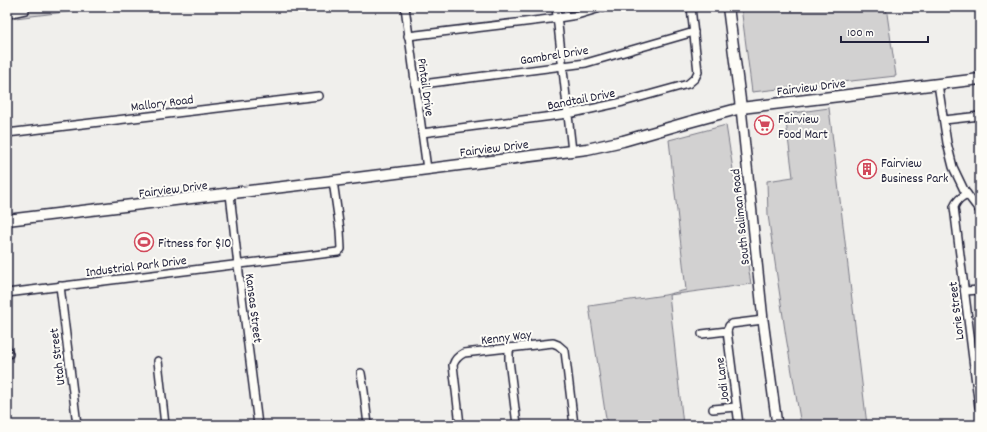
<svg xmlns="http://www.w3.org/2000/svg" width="987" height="432" font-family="Dekko,sans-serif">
<rect width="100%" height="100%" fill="#f0efec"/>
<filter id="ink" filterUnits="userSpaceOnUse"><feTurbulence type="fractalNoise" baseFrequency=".025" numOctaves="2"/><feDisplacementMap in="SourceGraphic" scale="8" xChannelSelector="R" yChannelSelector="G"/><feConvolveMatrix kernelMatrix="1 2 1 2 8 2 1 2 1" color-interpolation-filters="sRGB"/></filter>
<g filter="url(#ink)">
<!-- green -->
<g fill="#d2d1d1" stroke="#7a7a86">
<polygon points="7,7 106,7 7,19"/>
<polygon points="741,7 886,7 896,76 752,92"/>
<polygon points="829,108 867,425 801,425 786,337 768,215 767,181 793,177 785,114"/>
<polygon points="726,125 751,284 669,295 683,425 607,425 589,306 665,295 686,290 669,140"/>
</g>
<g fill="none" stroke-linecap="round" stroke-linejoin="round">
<!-- minor casing -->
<g stroke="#22223b" stroke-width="10">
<g id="minor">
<polyline points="405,7 427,169"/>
<polyline points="556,7 572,151"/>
<polyline points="7,14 25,10"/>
<polyline points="408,36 558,18 577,15 604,7"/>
<polyline points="938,84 947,143 953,167 964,190 980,211"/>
<polyline points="415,85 586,63 694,32"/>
<polyline points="944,120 980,116"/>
<polyline points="7,133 319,96"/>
<polyline points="422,133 568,114 623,102 688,84 695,78 698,72 691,7"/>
<polyline points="230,194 238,265 258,425"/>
<path d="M967,194C960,198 957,200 954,207L979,407"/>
<polyline points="60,286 77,425"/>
<polyline points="965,291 980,290"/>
<polyline points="7,293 338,252 341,249 340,230 333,181"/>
<polyline points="702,334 727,331"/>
<polyline points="509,348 509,360 517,425"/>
<polyline points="7,349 9,354"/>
<polyline points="158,361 165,425"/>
<polyline points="361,373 364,391 368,425"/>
<polyline points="713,409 736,407"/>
<path d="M460,425L453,365C455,359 458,356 464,353L553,343L558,345L565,351L574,425"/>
<polyline points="739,425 727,331 729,326 731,324 763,320"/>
</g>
</g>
<!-- tertiary casing -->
<g stroke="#22223b" stroke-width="12">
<polyline id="tertiary" points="741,108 763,320 777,425"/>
</g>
<!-- secondary casing -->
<g stroke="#22223b" stroke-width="13">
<g id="secondary">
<polyline points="728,7 741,108"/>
<polyline points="7,220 333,181 587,149 623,141 689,122 741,108 980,79"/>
</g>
</g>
<!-- minor -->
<use href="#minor" stroke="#fdfcf7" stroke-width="7"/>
<!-- tertiary -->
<use href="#tertiary" stroke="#fdfcf7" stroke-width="9"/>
<!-- secondary -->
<use href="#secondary" stroke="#fdfcf7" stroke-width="10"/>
</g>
</g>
<!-- icons -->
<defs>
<g id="supermarket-ring" transform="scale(1)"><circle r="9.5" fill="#fdfcf7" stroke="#d1495b" stroke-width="1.5"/><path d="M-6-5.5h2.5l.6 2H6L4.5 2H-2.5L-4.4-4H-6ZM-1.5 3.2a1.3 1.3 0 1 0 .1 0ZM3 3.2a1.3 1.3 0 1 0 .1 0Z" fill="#d1495b"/></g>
<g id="building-ring" transform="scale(1)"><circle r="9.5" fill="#fdfcf7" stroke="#d1495b" stroke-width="1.5"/><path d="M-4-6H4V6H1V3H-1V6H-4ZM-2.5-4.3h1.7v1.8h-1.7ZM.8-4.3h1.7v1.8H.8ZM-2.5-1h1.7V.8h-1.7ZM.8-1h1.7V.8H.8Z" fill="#d1495b"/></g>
<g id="stadium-ring" transform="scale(1)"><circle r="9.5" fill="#fdfcf7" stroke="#d1495b" stroke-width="1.5"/><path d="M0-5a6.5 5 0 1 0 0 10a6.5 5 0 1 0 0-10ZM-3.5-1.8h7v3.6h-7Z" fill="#d1495b"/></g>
</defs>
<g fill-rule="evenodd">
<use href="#supermarket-ring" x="764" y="125"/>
<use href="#building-ring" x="867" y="169"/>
<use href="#stadium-ring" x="144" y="242"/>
</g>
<g text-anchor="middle" stroke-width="4" stroke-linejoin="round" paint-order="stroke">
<!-- street labels -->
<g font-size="13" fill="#22223b" stroke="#fdfcf7">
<text transform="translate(554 54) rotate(-9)" y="5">Gambrel Drive</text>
<text transform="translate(811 86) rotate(-7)" y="5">Fairview Drive</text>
<text transform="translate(427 87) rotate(82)" y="5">Pintail Drive</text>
<text transform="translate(581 98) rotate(-11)" y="5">Bandtail Drive</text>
<text transform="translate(162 102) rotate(-7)" y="5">Mallory Road</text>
<text transform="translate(494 147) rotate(-7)" y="5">Fairview Drive</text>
<text transform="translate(173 188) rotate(-7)" y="5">Fairview Drive</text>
<text transform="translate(739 217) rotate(-96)" y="5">South Saliman Road</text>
<text transform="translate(136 265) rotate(-7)" y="5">Industrial Park Drive</text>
<text transform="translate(255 308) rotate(83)" y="5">Kansas Street</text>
<text transform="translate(955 311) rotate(-97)" y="5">Lorie Street</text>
<text transform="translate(506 336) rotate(-7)" y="5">Kenny Way</text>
<text transform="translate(56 357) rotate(-97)" y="5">Utah Street</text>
<text transform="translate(721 380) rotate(-97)" y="5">Jodi Lane</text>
</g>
<!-- poi labels -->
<g font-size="13" fill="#22223b" stroke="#fdfcf7" text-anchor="start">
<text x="778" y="123">Fairview<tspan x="778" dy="15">Food Mart</tspan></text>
<text x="881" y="167">Fairview<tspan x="881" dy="15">Business Park</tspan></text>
<text x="158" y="247">Fitness for $10</text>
</g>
</g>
<!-- margin -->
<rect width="987" height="432" fill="none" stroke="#fdfcf7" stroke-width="24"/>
<rect x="12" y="12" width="963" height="408" fill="none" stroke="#22223b" stroke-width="1.5" filter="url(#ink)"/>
<!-- scale -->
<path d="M841 36v6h87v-6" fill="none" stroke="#22223b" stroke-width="2"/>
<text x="847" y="36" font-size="12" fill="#22223b" stroke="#fdfcf7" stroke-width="3" paint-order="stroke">100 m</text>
</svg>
